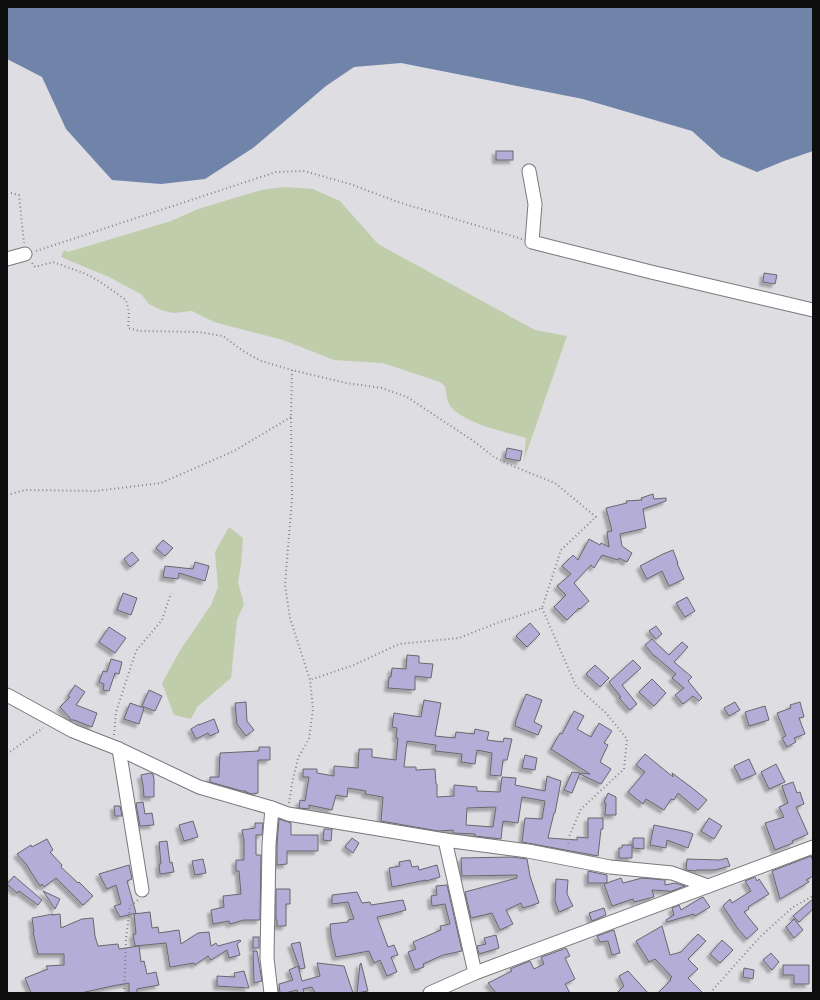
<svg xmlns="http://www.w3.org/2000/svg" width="820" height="1000" font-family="Mulish,sans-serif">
<defs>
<filter id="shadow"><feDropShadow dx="-3.5" dy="3.5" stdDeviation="1" flood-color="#0004"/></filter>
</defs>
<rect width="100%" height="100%" fill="#dedde2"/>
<!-- green -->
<g fill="#c0cdaa">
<path d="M284,187L313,189L340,201L378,244L535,330L567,336L524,460L526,438C505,432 464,423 451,407C447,402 446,392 445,386L440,382L383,363L334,360L283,340L214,322L192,311L173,313L161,310L149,304L141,294L109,277L61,257L64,250L68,252L171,221L198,209L261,190Z"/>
<polygon points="229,527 243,538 241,565 238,582 244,604 237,620 231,678 197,707 191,719 174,715 162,683 181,649 211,605 218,587 215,552"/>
</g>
<!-- water -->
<polygon fill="#7084aa" points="7,7 813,7 813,151 784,161 757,172 721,157 692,131 583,99 401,63 354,67 326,86 253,148 205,179 161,184 112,180 66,129 42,77 7,59"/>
<!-- building -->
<g fill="#b3add8" stroke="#68686c" fill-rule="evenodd" filter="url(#shadow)">
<rect x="496" y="151" width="17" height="9"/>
<polygon points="764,273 777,275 775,284 763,282"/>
<polygon points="507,448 522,451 520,461 505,458"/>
<polygon points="653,494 654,499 666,498 666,501 643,509 646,528 620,534 622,546 632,553 627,562 619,558 618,560 602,555 594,568 591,565 574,583 589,601 580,609 579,608 567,620 554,607 566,595 557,586 571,574 562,566 573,555 578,560 589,539 600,545 601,543 609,547 607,532 612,531 606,508 627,503 626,501 642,500 641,498"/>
<polygon points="163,540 173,548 165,556 156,548"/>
<polygon points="673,550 678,563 677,563 684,579 669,586 662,571 647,579 640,566 663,554"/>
<polygon points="132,552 139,560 130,567 124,559"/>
<polygon points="195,562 209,566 205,581 179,573 178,579 163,577 165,566 193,569"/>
<polygon points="123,593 137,598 131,615 117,610"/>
<polygon points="687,597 695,611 685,617 676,603"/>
<polygon points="530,623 540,634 527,647 516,636"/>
<polygon points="656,626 662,634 656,639 649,631"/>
<polygon points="109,627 126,638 115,653 99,642"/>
<polygon points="652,639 669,655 682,642 688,647 674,662 692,677 688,681 702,698 699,701 693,696 683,704 675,695 684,688 672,678 676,674 655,656 654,656 645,645"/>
<polygon points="407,655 419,656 419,663 433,664 431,678 415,676 415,690 388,688 389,677 391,677 392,668 406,669"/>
<polygon points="111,659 122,662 119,674 115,673 109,691 103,690 104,684 99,682 103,671 107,672"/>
<polygon points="633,660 641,668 622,685 637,704 630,710 619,698 621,697 609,682"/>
<polygon points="595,665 609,678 600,687 586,674"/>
<polygon points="652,679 666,693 654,706 639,692"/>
<polygon points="75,685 85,692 76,705 97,713 92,727 74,720 70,720 70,718 60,707 70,697 68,696"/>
<polygon points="149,690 162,696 155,711 142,706"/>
<polygon points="526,694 542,700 534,722 542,726 538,735 515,726 516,720"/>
<path d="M424,700L441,703L435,736L455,738L456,732L474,734L475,729L489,732L487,740L503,742L504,738L512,739L507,760H503L501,776L490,775L492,753L477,750L475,764L461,762L462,754L435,751L436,745L407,741L404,767H416V770L435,769L436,784H437V797L454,796V785L477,787V791L500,792L502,777L516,778L515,785L545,791L547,776L561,781L555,813H554L548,838L577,840V837L588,838V818H603V829H601L598,856L522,842L525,818L542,819L545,801L522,797L518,823L503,821L501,839L475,836V834L453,833V830L438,831L381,821L383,797L365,794L366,791L348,788L347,797L336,795L332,810L309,805V809L299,808L300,800L305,801L309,777H303V769H317V773L334,776V766L358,768L359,749H372V757L396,760L398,738H396L397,728L392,727L394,713L421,717ZM496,807L493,827L466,825L467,808Z"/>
<polygon points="246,702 247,721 254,730 246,736 237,724 235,703"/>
<polygon points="735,702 740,710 729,716 724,708"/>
<polygon points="800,702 804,717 799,718 805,734 794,738 796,742 787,747 782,738 786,736 777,713 791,708 790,705"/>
<polygon points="130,703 144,708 139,724 124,719"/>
<polygon points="765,706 769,720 749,726 745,712"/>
<polygon points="574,711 584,716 577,729 591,737 599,723 612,731 604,743 608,745 600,762 611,769 601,784 580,774 581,773 590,774 551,749 560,733 562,734"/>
<polygon points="214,719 219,732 210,736 208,733 196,739 191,729 199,724 199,725"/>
<polygon points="259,747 270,747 270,760 258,760 258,793 252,794 246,792 246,791 242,791 210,782 210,777 219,777 220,753 259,751"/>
<polygon points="645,754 673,777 672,773 691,787 707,800 698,810 678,793 674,800 671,799 664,810 646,799 643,804 628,792 645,772 636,765"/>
<polygon points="525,755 537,758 535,770 522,768"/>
<polygon points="749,759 756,774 741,780 734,766"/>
<polygon points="776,764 785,782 769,789 761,772"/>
<polygon points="572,772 580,773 572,793 564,790"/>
<polygon points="150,773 153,774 154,779 154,797 144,797 143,785 141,775"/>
<polygon points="793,782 797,793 800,792 804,804 796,807 808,834 792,841 793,843 775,850 765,823 784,817 779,807 788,803 782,786"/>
<polygon points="608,793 616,797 616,815 605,815 606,803 604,802"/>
<polygon points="143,802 145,814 152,813 154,825 140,826 136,803"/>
<polygon points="114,806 120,806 122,816 115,816"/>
<polygon points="709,818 722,826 714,839 701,831"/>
<polygon points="279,819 291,823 291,835 318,835 318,851 287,851 287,864 277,865 277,844"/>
<polygon points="193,821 198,837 184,841 179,825"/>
<polygon points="255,823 263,823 262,835 256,835 256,855 261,855 260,920 244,920 230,924 229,921 213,924 211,910 224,907 223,896 241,894 239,871 236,871 236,860 244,860 244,840 242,830 255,828"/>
<polygon points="654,825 688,832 693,834 688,848 667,840 666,848 650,845"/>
<polygon points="324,829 332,829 331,841 323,840"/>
<polygon points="352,838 359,843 353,853 345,847"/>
<polygon points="633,838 644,838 644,849 633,848"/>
<polygon points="47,839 53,850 50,852 62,865 61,867 78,883 79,882 93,896 83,905 56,878 44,887 42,884 40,886 26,864 17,854 31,845 32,847"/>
<polygon points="167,841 170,863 172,862 174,872 160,874 159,864 161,864 159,842"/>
<polygon points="622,845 632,845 632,858 619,858 619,848 622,848"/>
<polygon points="811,856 813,861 813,876 806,880 809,882 780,899 772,871"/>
<polygon points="512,857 527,859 530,876 539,903 523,908 521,903 506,910 513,924 500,930 492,913 471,918 465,892 517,878 517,875 462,876 461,858"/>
<polygon points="727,858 730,866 715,870 696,870 696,871 686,870 687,859 720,860"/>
<polygon points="203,859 206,873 195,875 192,861"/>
<polygon points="410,860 412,867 418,866 419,870 437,865 440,877 426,881 426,880 392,887 389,868 400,866 399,862"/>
<polygon points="129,865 132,879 127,881 136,913 120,917 114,906 121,904 116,885 107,889 99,874"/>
<polygon points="588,871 607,875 607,883 621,878 623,883 642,878 665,880 665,885 675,883 685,886 669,892 669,891 652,890 654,897 634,902 633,899 612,906 604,884 607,883 588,883"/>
<polygon points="14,876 42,900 38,905 19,891 17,893 7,884"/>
<polygon points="755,877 757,881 759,879 769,894 748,907 749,909 744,912 758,929 747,939 738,929 723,906 730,899 732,903 751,891 745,881"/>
<polygon points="556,879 568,880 567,894 573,906 559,912 555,901"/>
<polygon points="447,885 462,951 443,955 423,964 424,967 415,970 408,952 416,949 413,942 441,930 440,926 450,924 445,904 432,906 431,896 437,895 436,886"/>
<polygon points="276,889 290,889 290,904 286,904 286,926 277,926 277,920 276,920"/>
<polygon points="43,891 60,899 55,909"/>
<polygon points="357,892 362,903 370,902 371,905 403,900 406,910 395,913 377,917 388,947 394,945 398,955 391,957 397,972 387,976 380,960 374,963 369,951 336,957 331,936 330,924 348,922 348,920 354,919 348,902 332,904 332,895"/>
<polygon points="703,897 710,907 695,916 694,914 667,922 666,920 674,915 672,908 679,905 681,910 699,899"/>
<polygon points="813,899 813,909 799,922 793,916"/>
<polygon points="604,908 606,915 592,921 589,913"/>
<polygon points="150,912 152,928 158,927 159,933 179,930 181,944 198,933 209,932 211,946 216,943 218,946 240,940 241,941 237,944 240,955 229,958 227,950 211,960 208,956 195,965 194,963 170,967 166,943 135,946 133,934 136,934 134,914"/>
<polygon points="53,914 52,915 60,914 61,928 82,919 93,918 95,936 98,946 118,944 119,949 139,946 141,962 144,961 147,974 156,972 159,985 137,989 137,993 129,993 129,983 112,986 81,993 31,993 25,978 48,969 46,966 64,965 64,954 38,954 33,932 34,932 32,918"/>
<polygon points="794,919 803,930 794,938 786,927"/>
<polygon points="662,926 670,955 681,952 698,934 706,941 688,959 698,969 688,978 703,993 658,993 671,980 670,979 672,977 655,959 649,962 636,941"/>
<polygon points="614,930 620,953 612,955 608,941 600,942 597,936"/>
<polygon points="496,935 499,948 479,954 477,946 486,944 484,938"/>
<rect x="253" y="937" width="6" height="11"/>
<polygon points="722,940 733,950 720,963 710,954"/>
<polygon points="300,942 305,968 300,969 291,944"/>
<polygon points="566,948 570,956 565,958 575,979 565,984 570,993 496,993 488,983 512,971 510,969 530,961 534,969 544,964 541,957 550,954"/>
<polygon points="253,951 257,951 262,981 254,983"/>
<polygon points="771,953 779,962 772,970 763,960"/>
<polygon points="317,963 344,966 353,993 315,993 312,987 303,989 304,993 298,993 297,990 285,993 280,993 279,984 293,980 289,970 298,966 302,981 320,976"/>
<polygon points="361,963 368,991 357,993 360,964"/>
<polygon points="783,965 809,965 809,984 794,984 794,975 783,975"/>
<polygon points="744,968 754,970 753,979 743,977"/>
<polygon points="244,971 249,988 217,986 217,976 235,977 234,973"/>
<polygon points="628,971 648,993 617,993 624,986 619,976"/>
</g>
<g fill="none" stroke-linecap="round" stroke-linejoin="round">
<!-- minor casing -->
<g stroke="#79787c" stroke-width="15">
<g id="minor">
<polyline points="529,171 535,204 532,242 651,272 813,310"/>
<polyline points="7,259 25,254"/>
<polyline points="7,695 73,731 119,749 199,787 272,808 288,814 445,840"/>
<polyline points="119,749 142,890"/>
<polyline points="475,973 445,840 528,851 610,867 672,873 708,886"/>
<polyline points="271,993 267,958 269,844 272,808"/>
<polyline points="430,993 475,973 813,847"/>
</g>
</g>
<!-- path -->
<g stroke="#868589" stroke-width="2" stroke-dasharray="1 3" stroke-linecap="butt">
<polyline points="7,192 19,195 24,243"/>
<polyline points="36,251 276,172 304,171 350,184 398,202 522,239"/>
<polyline points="32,263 35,267 53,262 86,274 99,281 126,300 129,312 128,328 140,331 199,332 223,336 243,351 261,361 292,370"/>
<polyline points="7,495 25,490 96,491 161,483 234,451 291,417"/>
<polyline points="542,608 576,686 606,713 627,739 624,769 581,809 569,837 568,847"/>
<polyline points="114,735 116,712 136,651 162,620 171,593"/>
<polyline points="7,754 43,728"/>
<polyline points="289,803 292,784 298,758 309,739 313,709 310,680 290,618 285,585 292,499 291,417 292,370 346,383 382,388 407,397 475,442 494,457 515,467 555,483 596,517 561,550 542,608 497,623 459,638 399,644 354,665 310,680"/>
<polyline points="124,993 126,939 130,906 138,900"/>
<polyline points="710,993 760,937 793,907 813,896"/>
</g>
<!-- minor -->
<use href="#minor" stroke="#fff" stroke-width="13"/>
</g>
<!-- border -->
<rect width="820" height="1000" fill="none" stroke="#0e0e0f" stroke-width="16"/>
</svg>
